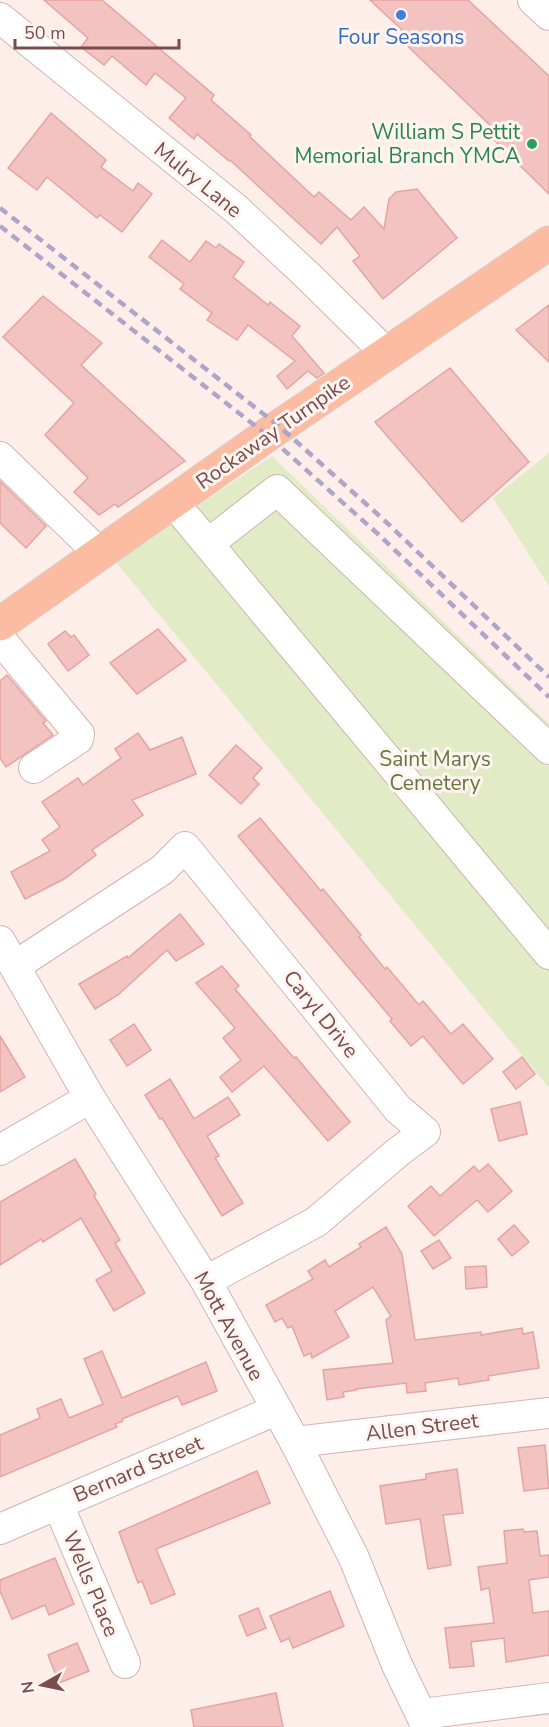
<svg xmlns="http://www.w3.org/2000/svg" width="549" height="1727" font-family="'Nunito Sans',sans-serif">
<rect width="100%" height="100%" fill="#fdeee9"/>
<!-- green -->
<g fill="#e1ebc6">
<polygon points="549,453 549,586 493,498"/>
<polygon points="272,456 549,724 549,1088 115,561"/>
</g>
<!-- building -->
<g fill="#f2c3c0" stroke="#e5a4a0" stroke-width="1.5">
<polygon points="44,0 102,0 214,95 211,100 251,135 250,137 314,197 319,192 351,220 364,207 384,229 389,199 396,192 417,189 457,238 383,299 353,261 360,256 337,227 321,244 230,160 229,161 197,134 194,139 169,118 186,98 155,73 146,85 112,56 104,65 81,47 88,38"/>
<polygon points="370,0 468,0 549,76 549,194 489,135 495,130 397,36 402,30"/>
<polygon points="51,113 106,160 101,167 133,191 138,183 152,194 122,232 100,215 97,218 47,177 37,190 8,168"/>
<polygon points="162,240 190,262 206,241 216,248 219,244 244,262 233,277 268,305 270,302 300,326 292,336 324,373 317,378 308,371 287,389 277,376 295,361 248,325 237,340 207,320 212,313 180,289 184,284 149,257"/>
<polygon points="43,296 102,343 81,365 185,461 118,507 115,504 99,515 74,492 88,478 45,435 74,403 3,337"/>
<polygon points="549,305 549,362 516,330"/>
<polygon points="450,368 529,462 462,522 375,422"/>
<polygon points="0,481 46,526 26,548 0,523"/>
<polygon points="158,629 186,660 137,694 110,663"/>
<polygon points="65,631 71,637 74,635 89,655 68,671 48,644"/>
<polygon points="7,675 46,721 43,723 53,735 6,767 0,758 0,681"/>
<polygon points="138,733 150,750 182,737 196,774 132,800 143,815 92,850 96,855 64,879 25,899 11,872 50,851 42,840 60,827 42,802 78,778 83,785 121,758 115,749"/>
<polygon points="236,745 262,768 253,778 259,784 241,804 209,775"/>
<polygon points="260,818 321,891 323,889 361,935 359,937 385,969 387,967 419,1005 423,1001 451,1034 463,1024 493,1059 463,1084 423,1036 411,1046 390,1021 392,1019 238,836"/>
<polygon points="180,914 204,944 176,961 167,950 118,995 95,1009 79,984 127,956 128,958"/>
<polygon points="222,966 239,986 235,989 294,1058 296,1057 350,1122 328,1141 264,1066 232,1092 220,1077 241,1060 223,1038 235,1028 196,983"/>
<polygon points="134,1024 151,1050 127,1066 110,1040"/>
<polygon points="0,1036 25,1077 0,1092"/>
<polygon points="522,1057 535,1074 516,1089 503,1072"/>
<polygon points="170,1079 194,1119 228,1097 240,1115 207,1136 219,1156 215,1158 243,1203 222,1216 162,1118 160,1119 145,1095"/>
<polygon points="520,1102 527,1134 499,1141 491,1109"/>
<polygon points="75,1159 96,1194 94,1196 120,1240 115,1243 145,1293 114,1311 96,1280 112,1271 81,1218 43,1242 41,1239 0,1265 0,1202"/>
<polygon points="488,1164 512,1191 488,1212 477,1200 434,1236 408,1206 431,1186 440,1196 474,1166 479,1172"/>
<polygon points="514,1225 529,1242 512,1256 498,1239"/>
<polygon points="386,1227 402,1254 415,1340 481,1332 481,1335 522,1328 523,1334 533,1332 539,1368 488,1376 489,1380 459,1385 458,1378 425,1383 426,1391 407,1393 406,1383 356,1389 356,1390 343,1392 344,1397 327,1400 323,1370 393,1363 386,1320 391,1316 373,1287 335,1311 349,1337 312,1358 311,1353 304,1356 292,1326 288,1328 282,1318 275,1322 266,1305 313,1279 308,1271 325,1260 329,1267 361,1247 359,1244"/>
<polygon points="439,1240 451,1258 433,1269 421,1251"/>
<polygon points="486,1266 487,1287 466,1289 465,1267"/>
<polygon points="102,1351 122,1398 206,1362 217,1391 182,1405 178,1396 122,1419 123,1421 115,1424 117,1427 0,1477 0,1435 40,1418 37,1409 61,1399 69,1418 103,1404 84,1359"/>
<polygon points="545,1445 549,1488 524,1491 518,1448"/>
<polygon points="457,1469 463,1513 443,1515 451,1565 428,1569 420,1519 386,1524 380,1486 426,1479 426,1474"/>
<polygon points="257,1471 270,1503 156,1549 175,1594 151,1604 142,1581 138,1583 119,1532"/>
<polygon points="523,1529 524,1532 537,1531 540,1556 549,1555 549,1577 529,1580 533,1613 549,1611 549,1655 506,1662 504,1638 471,1642 474,1666 450,1668 445,1628 494,1623 489,1588 481,1590 478,1567 507,1563 504,1531"/>
<polygon points="55,1558 74,1604 49,1615 45,1605 12,1619 0,1591 0,1580"/>
<polygon points="330,1591 344,1626 293,1648 289,1638 281,1642 270,1616"/>
<polygon points="258,1608 266,1628 247,1636 239,1616"/>
<polygon points="77,1643 89,1671 59,1683 48,1655"/>
<polygon points="276,1693 283,1727 194,1727 191,1710"/>
</g>
<g fill="none" stroke-linecap="round" stroke-linejoin="round">
<!-- minor casing -->
<g stroke="#d2b4b0" stroke-width="32">
<g id="minor">
<polyline points="533,0 549,15"/>
<polyline points="0,18 236,209 308,276 386,353"/>
<polyline points="0,457 100,554"/>
<polyline points="173,502 549,954"/>
<polyline points="208,544 277,490 549,749"/>
<polyline points="0,639 79,734 78,739 34,768"/>
<polyline points="0,941 90,1098 206,1281 295,1442 354,1558 397,1665 427,1727"/>
<polyline points="15,966 162,870 185,847 398,1109 425,1132 398,1152 316,1222 206,1281"/>
<polyline points="0,1150 90,1098"/>
<polyline points="295,1442 549,1413"/>
<polyline points="58,1504 125,1663"/>
<polyline points="0,1529 276,1410"/>
<polyline points="422,1714 549,1698"/>
</g>
</g>
<!-- major casing -->
<g stroke="#d9cdcd" stroke-width="35">
<polyline id="major" points="0,624 267,435 549,243"/>
</g>
<!-- minor -->
<use href="#minor" stroke="#fff" stroke-width="30"/>
<!-- major -->
<use href="#major" stroke="#fbbca1" stroke-width="33"/>
<!-- rail -->
<g stroke="#ada6c8" stroke-width="4.5" stroke-dasharray="9 6" stroke-linecap="butt">
<polyline points="0,208 280,427 384,520 549,677"/>
<polyline points="0,226 267,435 378,534 549,697"/>
</g>
</g>
<!-- markers -->
<circle fill="#3f7fe0" stroke="#fff4ef" stroke-width="2" cx="401" cy="15" r="6"/>
<circle fill="#2e9e5b" stroke="#fff4ef" stroke-width="2" cx="532" cy="144" r="6"/>
<g text-anchor="middle" stroke-width="6" stroke-linejoin="round" paint-order="stroke">
<!-- shop labels -->
<g font-size="21" fill="#366cbe" stroke="#fff4ef">
<text x="401" y="44">Four Seasons</text>
</g>
<!-- leisure labels -->
<g font-size="21" fill="#27864d" stroke="#fff4ef" text-anchor="end">
<text x="520" y="139">William S Pettit<tspan x="520" dy="24">Memorial Branch YMCA</tspan></text>
</g>
<!-- street labels -->
<g font-size="21" fill="#784d4c" stroke="#fff4ef">
<text transform="translate(198 180) rotate(39)" y="7">Mulry Lane</text>
<text transform="translate(273 432) rotate(-35)" y="7">Rockaway Turnpike</text>
<text transform="translate(321 1014) rotate(51)" y="7">Caryl Drive</text>
<text transform="translate(229 1326) rotate(61)" y="7">Mott Avenue</text>
<text transform="translate(422 1427) rotate(-7)" y="7">Allen Street</text>
<text transform="translate(138 1469) rotate(-23)" y="7">Bernard Street</text>
<text transform="translate(91 1584) rotate(67)" y="7">Wells Place</text>
</g>
<!-- park labels -->
<g font-size="21" fill="#637841" stroke="#fff4ef">
<text x="435" y="766">Saint Marys<tspan x="435" dy="24">Cemetery</tspan></text>
</g>
</g>
<!-- north arrow -->
<g transform="translate(42 1685) rotate(261)" stroke="#fff4ef" stroke-width="4.5" paint-order="stroke">
<path d="M0-4.5L10 22L0 15L-10 22Z" fill="#784d4c"/>
<text y="-9" font-size="16" font-weight="bold" text-anchor="middle" fill="#784d4c">N</text>
</g>
<!-- scale -->
<path d="M15 39v9h164v-9" fill="none" stroke="#784d4c" stroke-width="3"/>
<text x="24" y="39" font-size="18" fill="#784d4c" stroke="#fff4ef" stroke-width="4.5" paint-order="stroke">50 m</text>
</svg>
